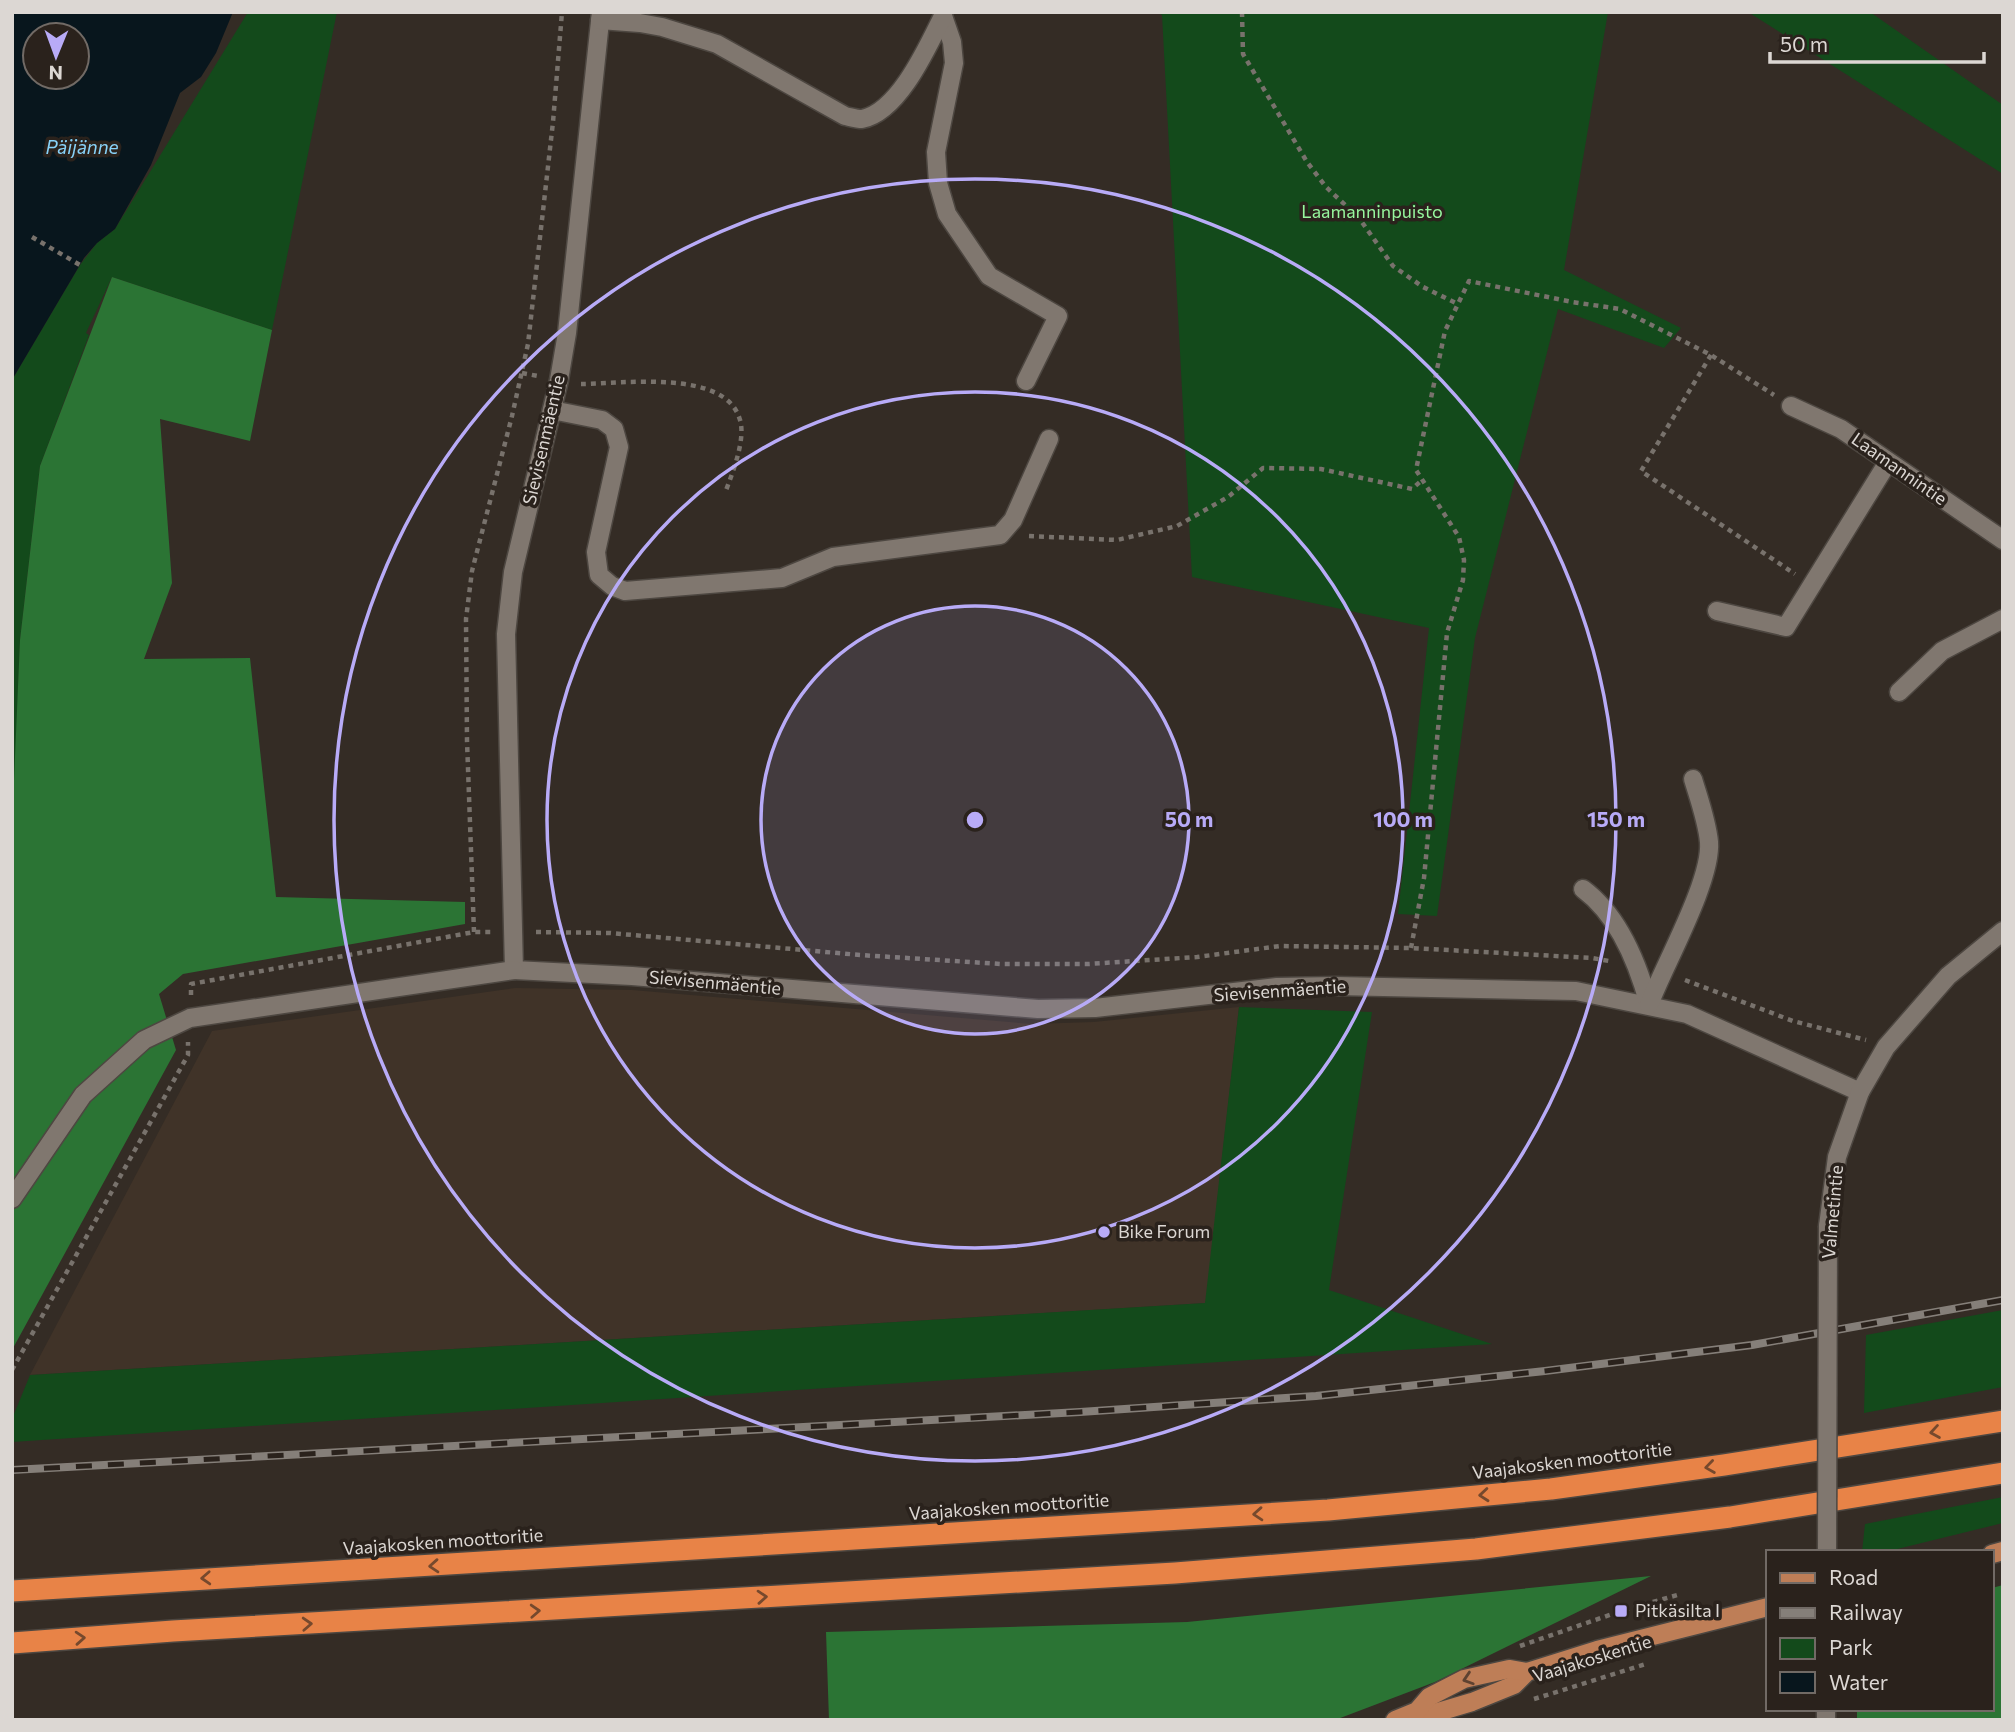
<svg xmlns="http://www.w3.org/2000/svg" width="2015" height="1732" font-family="Commissioner,sans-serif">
<rect width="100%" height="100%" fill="#342c25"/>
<!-- built -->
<polygon fill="#403328" points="515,988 632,990 1032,1024 1094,1022 1239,1007 1206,1303 30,1375 212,1031"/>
<!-- green -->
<g fill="#134a1b">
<polygon points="248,12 337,12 272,330 112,277 86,333 89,335 40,466 20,640 14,823 12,380 80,265 97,243 115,229"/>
<polygon points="1157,12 1608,12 1564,270 1681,328 1664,348 1558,309 1475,638 1437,916 1398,914 1429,628 1192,577 1162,15"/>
<polygon points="1748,12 1870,12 2003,105 2003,174"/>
<polygon points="1239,1007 1372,1012 1329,1290 1492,1344 12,1442 12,1419 30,1375 1205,1303"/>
<polygon points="2003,1310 2003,1387 1864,1413 1866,1335"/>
<polygon points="2003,1497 2003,1523 1885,1552 1862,1552 1865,1524"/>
</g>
<!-- forest -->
<g fill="#2b7434">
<polygon points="112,277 272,330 250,441 160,419 172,583 144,659 250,658 276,897 465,902 465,924 183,974 159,994 176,1050 12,1350 12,827 20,640 40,466"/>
<polygon points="1651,1576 1435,1682 1335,1720 829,1720 826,1632 1187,1622"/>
<polygon points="2003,1585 2003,1720 1857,1720 1857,1709 1992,1709 1992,1588"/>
</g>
<!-- water -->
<path fill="#08161d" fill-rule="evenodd" d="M12,12H233L216,53L201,77L180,93L151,165L115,229L97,243L84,258L12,380ZM35,35H77V77H35Z"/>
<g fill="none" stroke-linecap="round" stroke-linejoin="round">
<!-- minor casing -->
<g stroke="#4d4741" stroke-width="21">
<g id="minor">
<polyline points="601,12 567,333 559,380 513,572 506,634 514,970 632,976 1038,1009 1095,1008 1277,987 1336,986 1576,991 1687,1014 1860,1092"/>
<polyline points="943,16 952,42 954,63 936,152 938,183 947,214 989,276 1058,316 1026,381"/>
<path d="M600,20L640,23L662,27L717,44L845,116C850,117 857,119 862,119C899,112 928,46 943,16"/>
<polyline points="1791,406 1841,429 2003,540"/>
<polyline points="552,410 602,420 614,429 619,447 596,552 599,575 612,586 625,591 782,578 833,557 1000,535 1013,520 1049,439"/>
<polyline points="1717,611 1786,627 1888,462"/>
<polyline points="1899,692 1942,651 2003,619"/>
<path d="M1583,889C1618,915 1638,964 1649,1005"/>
<path d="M1649,1005C1664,965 1712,881 1709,842C1707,821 1699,799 1693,779"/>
<polyline points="12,1199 83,1095 144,1040 190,1018 514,970"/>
<polyline points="1828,1226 1837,1157 1860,1092 1886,1047 1948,976 2003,931"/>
<polyline points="1826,1720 1826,1709"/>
</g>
</g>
<!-- major casing -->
<g stroke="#4d4741" stroke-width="21">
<g id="major">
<polyline points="1992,1554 2003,1551"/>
<polyline points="1417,1711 1435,1713 1472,1702 1514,1685 1527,1672 1597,1650 1768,1607"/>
<polyline points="1395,1720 1417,1711 1429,1697 1464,1679 1509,1669 1527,1672"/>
</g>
</g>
<!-- highway casing -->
<g stroke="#4d4741" stroke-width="24">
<g id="highway">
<polyline points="12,1591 1328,1510 1551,1489 1724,1465 2003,1421"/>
<polyline points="12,1643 173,1631 1175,1573 1476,1549 1730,1517 2003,1473"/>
</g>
</g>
<!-- path -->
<g stroke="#78726c" stroke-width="4.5" stroke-dasharray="5 5" stroke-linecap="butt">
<polyline points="1242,12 1243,54 1307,162 1326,187 1359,218 1393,266 1423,287 1458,304"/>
<polyline points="32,237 80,265"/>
<polyline points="1711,355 1641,471 1795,574"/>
<polyline points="522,373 538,376"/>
<path d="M581,384C621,384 726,368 740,420C746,440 732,474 725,493"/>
<polyline points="1029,536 1117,540 1177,526 1228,497 1263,468 1321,469 1412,489 1422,480"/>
<polyline points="474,932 467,741 466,619 472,571 512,416 528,344 553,122 562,12"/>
<polyline points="536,932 610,933 860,955 1001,964 1088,964 1197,957 1280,946 1411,948 1592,958 1609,961"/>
<polyline points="1411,948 1424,878 1447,633 1463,580 1464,560 1459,537 1416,470 1445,331 1469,281 1572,302 1620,309 1711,355 1774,395"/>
<polyline points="1685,980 1793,1021 1866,1040"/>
<polyline points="191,995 191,984 474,932 492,932"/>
<polyline points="12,1370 188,1055 188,1042"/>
<polyline points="1520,1646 1621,1611 1681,1594"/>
<polyline points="1534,1699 1646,1664"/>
</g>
<!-- minor -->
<use href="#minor" stroke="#80776f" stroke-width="18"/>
<!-- major -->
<use href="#major" stroke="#be7e57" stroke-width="18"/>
<!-- highway -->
<use href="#highway" stroke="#e88347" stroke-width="21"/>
<!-- rail casing -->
<g stroke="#857f79" stroke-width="8">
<polyline id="rail" points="12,1470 1080,1412 1316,1396 1545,1371 1752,1345 2003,1300"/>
</g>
<!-- rail -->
<use href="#rail" stroke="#2a221c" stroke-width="5" stroke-dasharray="16" stroke-linecap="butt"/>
<!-- minor-bridge casing -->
<g stroke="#4d4741" stroke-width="21" stroke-linecap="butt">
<polyline id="minor-bridge" points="1827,1552 1828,1226"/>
</g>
<!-- minor-bridge -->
<use href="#minor-bridge" stroke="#80776f" stroke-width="18"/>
</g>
<!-- one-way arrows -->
<defs><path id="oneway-chevron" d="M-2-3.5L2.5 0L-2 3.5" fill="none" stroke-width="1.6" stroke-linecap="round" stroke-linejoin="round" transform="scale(1.75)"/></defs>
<g stroke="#76492d">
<use href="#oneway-chevron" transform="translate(1935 1432) rotate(171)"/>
<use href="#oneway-chevron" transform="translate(1710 1467) rotate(172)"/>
<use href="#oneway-chevron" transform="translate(1484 1495) rotate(175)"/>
<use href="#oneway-chevron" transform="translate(1258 1514) rotate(176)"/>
<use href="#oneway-chevron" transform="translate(434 1566) rotate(176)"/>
<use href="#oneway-chevron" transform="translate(206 1578) rotate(177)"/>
<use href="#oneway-chevron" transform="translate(762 1597) rotate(-4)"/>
<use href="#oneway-chevron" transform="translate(535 1611) rotate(-3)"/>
<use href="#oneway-chevron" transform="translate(307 1624) rotate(-3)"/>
<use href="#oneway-chevron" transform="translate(80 1638) rotate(-4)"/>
</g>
<use stroke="#5e4231" href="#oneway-chevron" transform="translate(1468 1679) rotate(162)"/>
<!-- distance rings -->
<circle cx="975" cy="820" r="214" fill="#b8abf7" fill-opacity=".12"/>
<g fill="none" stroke="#b8abf7" stroke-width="3.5">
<circle cx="975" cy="820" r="214"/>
<circle cx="975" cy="820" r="428"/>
<circle cx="975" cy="820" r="641"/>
</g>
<!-- markers -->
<g fill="#b8abf7" stroke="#2a221c" stroke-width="2.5">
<circle cx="1104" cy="1232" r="7"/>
<rect x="1614" y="1604" width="14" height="14" rx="3.5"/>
</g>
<g text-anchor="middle" stroke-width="7" stroke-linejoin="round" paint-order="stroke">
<!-- park labels -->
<g font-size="18" fill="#97f79e" stroke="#2a221c">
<text x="1372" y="218">Laamanninpuisto</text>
</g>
<!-- street labels -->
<g font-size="18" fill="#dcd7d3" stroke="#2a221c">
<text transform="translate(544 440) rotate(-77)" y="6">Sievisenmäentie</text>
<text transform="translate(1899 469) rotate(35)" y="6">Laamannintie</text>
<text transform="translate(715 983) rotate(5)" y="6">Sievisenmäentie</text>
<text transform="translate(1280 991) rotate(-4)" y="6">Sievisenmäentie</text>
<text transform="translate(1833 1212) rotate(-85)" y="6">Valmetintie</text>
<text transform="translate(1572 1461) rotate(-7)" y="6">Vaajakosken moottoritie</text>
<text transform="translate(1009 1507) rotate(-4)" y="6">Vaajakosken moottoritie</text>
<text transform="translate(443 1542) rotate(-4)" y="6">Vaajakosken moottoritie</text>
<text transform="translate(1592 1659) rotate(-17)" y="6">Vaajakoskentie</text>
</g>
<!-- poi labels -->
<g font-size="18" fill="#dcd7d3" stroke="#2a221c" text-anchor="start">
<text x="1118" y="1238">Bike Forum</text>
<text x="1635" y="1617">Pitkäsilta I</text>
</g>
<!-- water labels -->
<g font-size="19" font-style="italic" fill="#88d2f8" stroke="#2a221c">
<text x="82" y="154">Päijänne</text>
</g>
</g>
<circle cx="975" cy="820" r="10" fill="#b8abf7" stroke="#2a221c" stroke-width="3.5"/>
<g font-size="21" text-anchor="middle" font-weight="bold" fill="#b8abf7" stroke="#2a221c" stroke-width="7" stroke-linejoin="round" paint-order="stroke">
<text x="1189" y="827">50 m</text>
<text x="1403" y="827">100 m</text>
<text x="1616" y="827">150 m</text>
</g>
<!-- border -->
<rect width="2015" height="1732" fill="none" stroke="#dcd7d3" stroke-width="28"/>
<!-- legend -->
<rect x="1766" y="1550" width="228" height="161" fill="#2a221c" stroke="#716a65" stroke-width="2"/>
<rect x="1780" y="1573" width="35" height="10" fill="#be7e57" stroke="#716a65" stroke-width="2"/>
<text x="1829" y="1585" font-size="21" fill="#dcd7d3">Road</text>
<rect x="1780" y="1608" width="35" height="10" fill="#857f79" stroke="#716a65" stroke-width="2"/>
<text x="1829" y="1620" font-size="21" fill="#dcd7d3">Railway</text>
<rect x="1780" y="1638" width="35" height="21" fill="#134a1b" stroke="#716a65" stroke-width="2"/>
<text x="1829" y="1655" font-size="21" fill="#dcd7d3">Park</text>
<rect x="1780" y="1672" width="35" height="21" fill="#08161d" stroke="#716a65" stroke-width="2"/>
<text x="1829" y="1690" font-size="21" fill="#dcd7d3">Water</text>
<!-- north arrow -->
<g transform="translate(56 56) rotate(181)"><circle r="33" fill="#2a221c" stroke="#716a65" stroke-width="2"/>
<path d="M0-5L12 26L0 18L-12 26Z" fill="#b8abf7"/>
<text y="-10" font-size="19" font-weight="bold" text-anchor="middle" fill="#dcd7d3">N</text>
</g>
<!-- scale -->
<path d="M1770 52v10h214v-10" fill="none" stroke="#dcd7d3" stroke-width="3.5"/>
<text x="1780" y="52" font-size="21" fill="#dcd7d3" stroke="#2a221c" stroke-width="5" paint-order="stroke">50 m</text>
</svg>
